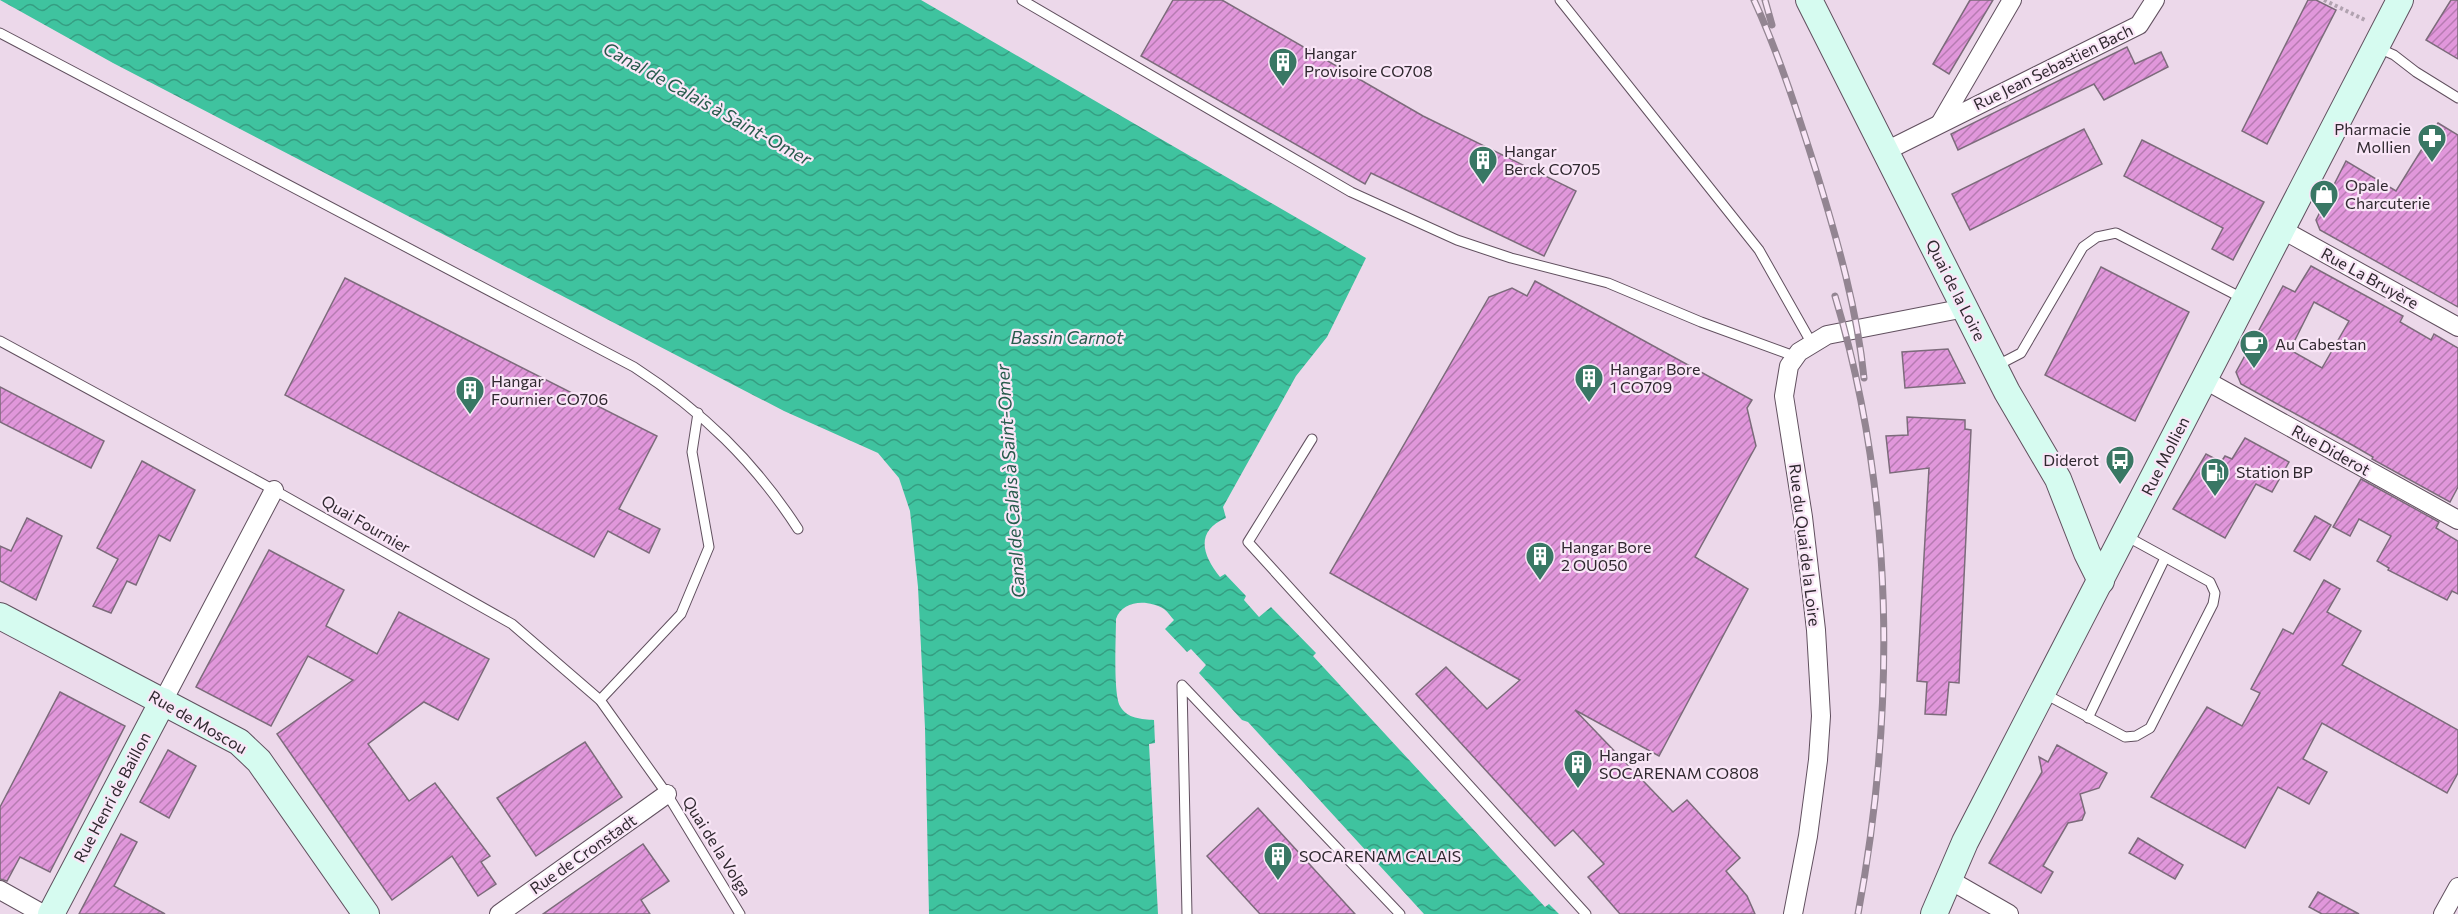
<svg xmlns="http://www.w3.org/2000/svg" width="2458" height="914" font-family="Commissioner,sans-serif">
<defs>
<pattern id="water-waves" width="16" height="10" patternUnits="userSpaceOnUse" patternTransform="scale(1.5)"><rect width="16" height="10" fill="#3fc39f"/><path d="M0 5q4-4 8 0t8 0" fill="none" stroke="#359e82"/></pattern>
<pattern id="building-hatch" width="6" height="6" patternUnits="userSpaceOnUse" patternTransform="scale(1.5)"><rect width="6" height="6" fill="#e197db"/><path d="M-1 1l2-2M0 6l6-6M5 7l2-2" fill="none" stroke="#b77bb2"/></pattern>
</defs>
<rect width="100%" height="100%" fill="#ecd8ea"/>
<!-- water -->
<path fill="url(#water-waves)" d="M0,0H921L1366,258L1327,337L1296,376L1223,507L1226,518C1195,531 1202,555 1220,577L1225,574L1246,596L1244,600L1259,617L1271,607L1316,653L1313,656L1545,907L1549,904L1559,914H1424L1248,722L1242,720L1199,673L1206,665L1191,649L1187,652L1165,629L1174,620C1171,617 1168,612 1164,609C1148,599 1122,600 1116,619C1116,637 1113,693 1120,706C1127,719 1142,719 1154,720L1155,743L1149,744L1158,914H929L925,728L918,587L910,511L899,478L878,453L784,411L649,341L113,63Z"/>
<!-- building -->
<g fill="url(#building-hatch)" stroke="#7c6b7b" stroke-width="1.5" fill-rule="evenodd">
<polygon points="1173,0 1222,0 1423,116 1576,191 1544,256 1371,173 1365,184 1141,56"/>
<polygon points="1970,0 1993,0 1949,74 1933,64"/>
<polygon points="2308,0 2316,0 2336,10 2267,144 2242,131"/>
<polygon points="2451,0 2458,0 2458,59 2426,40"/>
<polygon points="2127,47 2135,64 2161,52 2168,67 2104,100 2094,84 1958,150 1951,134"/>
<polygon points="2438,123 2458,135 2458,307 2320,230 2316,220 2346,161 2396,191"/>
<polygon points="2084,129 2102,164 1970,230 1952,194"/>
<polygon points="2142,140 2264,202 2233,260 2212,249 2223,228 2124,176"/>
<path d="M2311,266L2403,316L2400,322L2431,340L2434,334L2458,348V487L2450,502L2372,459L2373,457L2354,446L2241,384L2236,372L2283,286L2295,292ZM2314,302L2349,321L2322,368L2290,350Z"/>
<polygon points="2101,267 2189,312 2135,421 2045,375"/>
<polygon points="345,278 657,436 619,509 660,529 649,553 608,531 594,557 285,395"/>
<polygon points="1535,281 1752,400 1747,408 1756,446 1695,557 1748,589 1659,756 1575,710 1673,812 1687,800 1740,858 1726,871 1747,896 1755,914 1620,914 1588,877 1604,864 1573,830 1555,846 1416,694 1446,667 1487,709 1520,680 1330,573 1489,297 1512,288 1527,296"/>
<polygon points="1948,349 1965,383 1905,388 1902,352"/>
<polygon points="0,387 104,441 91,468 0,422"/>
<polygon points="1907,417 1965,420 1965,429 1971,430 1959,683 1949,682 1946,715 1925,714 1927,682 1917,681 1929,468 1890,473 1886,436 1908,435"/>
<polygon points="2245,438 2289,462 2272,492 2256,484 2225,538 2173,509 2206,454 2221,462 2225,456 2232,459"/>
<polygon points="142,461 195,490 170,541 159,535 136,585 127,581 111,613 93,606 118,559 97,548"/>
<polygon points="2361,479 2439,522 2436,528 2458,541 2458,594 2452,591 2447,600 2388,570 2389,568 2377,561 2391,536 2359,519 2350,536 2333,527"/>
<polygon points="2315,516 2331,525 2310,560 2294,551"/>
<polygon points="27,518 62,536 36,600 0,581 0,546 11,551"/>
<polygon points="269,550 344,590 326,626 377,654 399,612 489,659 458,720 424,702 368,744 409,801 435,783 490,856 481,862 496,884 478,896 452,856 392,900 277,734 353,680 308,656 271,726 196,687"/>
<polygon points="2324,580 2340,589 2327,612 2361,631 2342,665 2458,730 2458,773 2447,793 2322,723 2303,759 2327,772 2309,804 2278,787 2245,848 2151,797 2207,707 2242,726 2260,693 2251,689 2283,629 2293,634"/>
<polygon points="60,692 125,726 50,872 20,857 7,881 0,879 0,807"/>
<polygon points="585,742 622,797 536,856 497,798"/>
<polygon points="2057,745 2107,773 2099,788 2080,794 2085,813 2082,820 2068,823 2043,866 2053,872 2041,893 1989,863 2042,772 2039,757 2048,762"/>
<polygon points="168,750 196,766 169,818 140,802"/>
<polygon points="1258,808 1355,914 1260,914 1207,856"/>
<polygon points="121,834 137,842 114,886 165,914 79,914"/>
<polygon points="2138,838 2183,865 2175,879 2129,853"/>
<polygon points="643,844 669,881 641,900 650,914 543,914"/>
<polygon points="2318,892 2359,914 2322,914 2309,907"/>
</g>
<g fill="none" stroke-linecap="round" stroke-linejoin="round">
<!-- lane casing -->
<g stroke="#61505f" stroke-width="11">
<g id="lane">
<polyline points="1022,0 1351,192 1457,240 1511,258 1608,283 1701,322 1794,356"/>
<polyline points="1560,0 1759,250 1811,342"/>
<path d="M0,33L634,367C702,411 754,461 798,529"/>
<polyline points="2376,47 2394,55 2416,72 2458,98"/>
<polyline points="0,341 274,490 512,624 600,700 667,794 740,914"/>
<polyline points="1996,366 2021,353 2083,247 2097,237 2116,233 2244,299"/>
<polyline points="1312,439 1248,542 1586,914"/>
<polyline points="2045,694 2125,737 2136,736 2150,728 2213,604 2215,593 2210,582 2126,536"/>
<polyline points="600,700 681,614 709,547 692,452 698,413"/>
<polyline points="2088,718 2165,558"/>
<polyline points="1187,914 1182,685 1400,914"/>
</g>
</g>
<!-- street casing -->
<g stroke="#61505f" stroke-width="20">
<g id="street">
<polyline points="1941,122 2012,0"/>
<polyline points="1886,151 2139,25 2155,0"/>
<polyline points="2283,230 2458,327"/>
<polyline points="2205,380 2458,520"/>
<polyline points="163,701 274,490"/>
<polyline points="1948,879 2009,914"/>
<polyline points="0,890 43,914"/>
<polyline points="499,914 667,794"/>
<polyline points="1793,914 1808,836 1818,760 1821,716 1816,630 1803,517 1784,396 1789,366 1799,352 1827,335 1965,308"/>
<polyline points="2443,914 2458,887"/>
</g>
</g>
<!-- secondary casing -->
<g stroke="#61505f" stroke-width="28">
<g id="secondary">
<polyline points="1809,0 2007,392 2058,479 2087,553 2101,581"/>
<polyline points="0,616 239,742 259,761 366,914"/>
<polyline points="51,914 163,701"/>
<polyline points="1934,914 1965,842 2400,0"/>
</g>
</g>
<!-- path -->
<polyline stroke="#b1a2b0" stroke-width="4" stroke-dasharray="3 3" stroke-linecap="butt" points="2324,0 2365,20"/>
<!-- lane -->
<use href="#lane" stroke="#fff" stroke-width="9"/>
<!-- street -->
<use href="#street" stroke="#fff" stroke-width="18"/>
<!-- secondary -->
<use href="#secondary" stroke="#d6fbf0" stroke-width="26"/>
<!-- rail casing -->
<g stroke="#938592" stroke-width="7">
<g id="rail">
<path d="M1754,0C1780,57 1799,117 1818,177C1838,243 1857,309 1864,378"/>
<polyline points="1765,0 1772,25"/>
<path d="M1835,296C1895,497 1896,709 1858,914"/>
</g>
</g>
<!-- rail -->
<use href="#rail" stroke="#f9e6f7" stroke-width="4.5" stroke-dasharray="14" stroke-linecap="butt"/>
</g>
<!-- icons -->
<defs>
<g id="building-pin" transform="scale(1.5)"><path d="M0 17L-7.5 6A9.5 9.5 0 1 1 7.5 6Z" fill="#397764" stroke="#f9e6f7"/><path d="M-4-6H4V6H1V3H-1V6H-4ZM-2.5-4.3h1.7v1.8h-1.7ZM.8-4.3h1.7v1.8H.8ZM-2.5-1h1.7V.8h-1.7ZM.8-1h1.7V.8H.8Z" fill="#fff"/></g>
<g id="pharmacy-pin" transform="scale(1.5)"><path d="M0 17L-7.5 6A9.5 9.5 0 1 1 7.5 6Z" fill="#397764" stroke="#f9e6f7"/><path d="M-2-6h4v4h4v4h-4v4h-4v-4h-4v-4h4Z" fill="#fff"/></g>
<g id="shop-pin" transform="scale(1.5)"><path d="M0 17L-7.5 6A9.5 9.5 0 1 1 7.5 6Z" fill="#397764" stroke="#f9e6f7"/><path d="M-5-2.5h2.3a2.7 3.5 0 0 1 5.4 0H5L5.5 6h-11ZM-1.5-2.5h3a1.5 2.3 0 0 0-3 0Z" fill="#fff"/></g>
<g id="cafe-pin" transform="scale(1.5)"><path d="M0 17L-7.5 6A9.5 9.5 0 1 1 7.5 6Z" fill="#397764" stroke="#f9e6f7"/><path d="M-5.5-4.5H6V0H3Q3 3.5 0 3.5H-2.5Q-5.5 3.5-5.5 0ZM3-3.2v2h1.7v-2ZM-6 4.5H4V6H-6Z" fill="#fff"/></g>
<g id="bus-pin" transform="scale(1.5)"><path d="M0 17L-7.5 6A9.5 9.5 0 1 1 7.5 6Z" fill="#397764" stroke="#f9e6f7"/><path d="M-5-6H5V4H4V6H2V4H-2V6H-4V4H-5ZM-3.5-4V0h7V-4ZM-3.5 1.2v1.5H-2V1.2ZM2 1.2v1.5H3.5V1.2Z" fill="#fff"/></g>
<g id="fuel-pin" transform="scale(1.5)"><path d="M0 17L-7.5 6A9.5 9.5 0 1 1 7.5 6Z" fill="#397764" stroke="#f9e6f7"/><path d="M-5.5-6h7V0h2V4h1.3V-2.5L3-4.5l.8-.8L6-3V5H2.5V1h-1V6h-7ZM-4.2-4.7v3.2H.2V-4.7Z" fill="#fff"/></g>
</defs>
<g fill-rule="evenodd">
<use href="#building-pin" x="1283" y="62"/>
<use href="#pharmacy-pin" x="2432" y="138"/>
<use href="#building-pin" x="1483" y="160"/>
<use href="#shop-pin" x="2324" y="194"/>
<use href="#cafe-pin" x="2254" y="344"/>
<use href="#building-pin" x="1589" y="378"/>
<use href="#building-pin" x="470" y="390"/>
<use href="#bus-pin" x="2120" y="460"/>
<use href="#fuel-pin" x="2215" y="472"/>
<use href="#building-pin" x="1540" y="556"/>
<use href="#building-pin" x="1578" y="764"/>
<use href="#building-pin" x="1278" y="856"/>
</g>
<g text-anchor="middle" stroke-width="4.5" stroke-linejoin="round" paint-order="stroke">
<!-- poi labels -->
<g font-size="16" fill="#2f282f" stroke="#f9e6f7" text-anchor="start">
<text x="1304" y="59">Hangar<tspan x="1304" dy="18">Provisoire CO708</tspan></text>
<text x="2411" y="135" text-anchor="end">Pharmacie<tspan x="2411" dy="18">Mollien</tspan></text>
<text x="1504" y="157">Hangar<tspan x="1504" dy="18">Berck CO705</tspan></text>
<text x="2345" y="191">Opale<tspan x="2345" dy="18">Charcuterie</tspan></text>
<text x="2275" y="350">Au Cabestan</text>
<text x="1610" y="375">Hangar Bore<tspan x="1610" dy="18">1 CO709</tspan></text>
<text x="491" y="387">Hangar<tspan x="491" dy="18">Fournier CO706</tspan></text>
<text x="2099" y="466" text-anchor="end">Diderot</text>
<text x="2236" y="478">Station BP</text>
<text x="1561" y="553">Hangar Bore<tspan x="1561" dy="18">2 OU050</tspan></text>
<text x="1599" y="761">Hangar<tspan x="1599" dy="18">SOCARENAM CO808</tspan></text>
<text x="1299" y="862">SOCARENAM CALAIS</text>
</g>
<!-- street labels -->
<g font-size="16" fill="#2f282f" stroke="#f9e6f7">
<text transform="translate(2053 67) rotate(-26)" y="6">Rue Jean Sebastien Bach</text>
<text transform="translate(2370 278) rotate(29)" y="6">Rue La Bruyère</text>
<text transform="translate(1956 290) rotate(63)" y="6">Quai de la Loire</text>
<text transform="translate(2331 450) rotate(29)" y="6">Rue Diderot</text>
<text transform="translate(2165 456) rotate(-63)" y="6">Rue Mollien</text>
<text transform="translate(366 524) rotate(30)" y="6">Quai Fournier</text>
<text transform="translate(1805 545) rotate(83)" y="6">Rue du Quai de la Loire</text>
<text transform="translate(198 722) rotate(30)" y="6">Rue de Moscou</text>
<text transform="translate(112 797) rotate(-62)" y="6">Rue Henri de Baillon</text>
<text transform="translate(717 846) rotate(58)" y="6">Quai de la Volga</text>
<text transform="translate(583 854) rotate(-35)" y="6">Rue de Cronstadt</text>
</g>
<!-- water labels -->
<g font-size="18" font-style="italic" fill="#275b4c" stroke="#f9e6f7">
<text transform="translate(707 104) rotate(29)" y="6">Canal de Calais à Saint-Omer</text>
<text x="1067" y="344">Bassin Carnot</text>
<text transform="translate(1011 481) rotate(-94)" y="6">Canal de Calais à Saint-Omer</text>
</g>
</g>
</svg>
